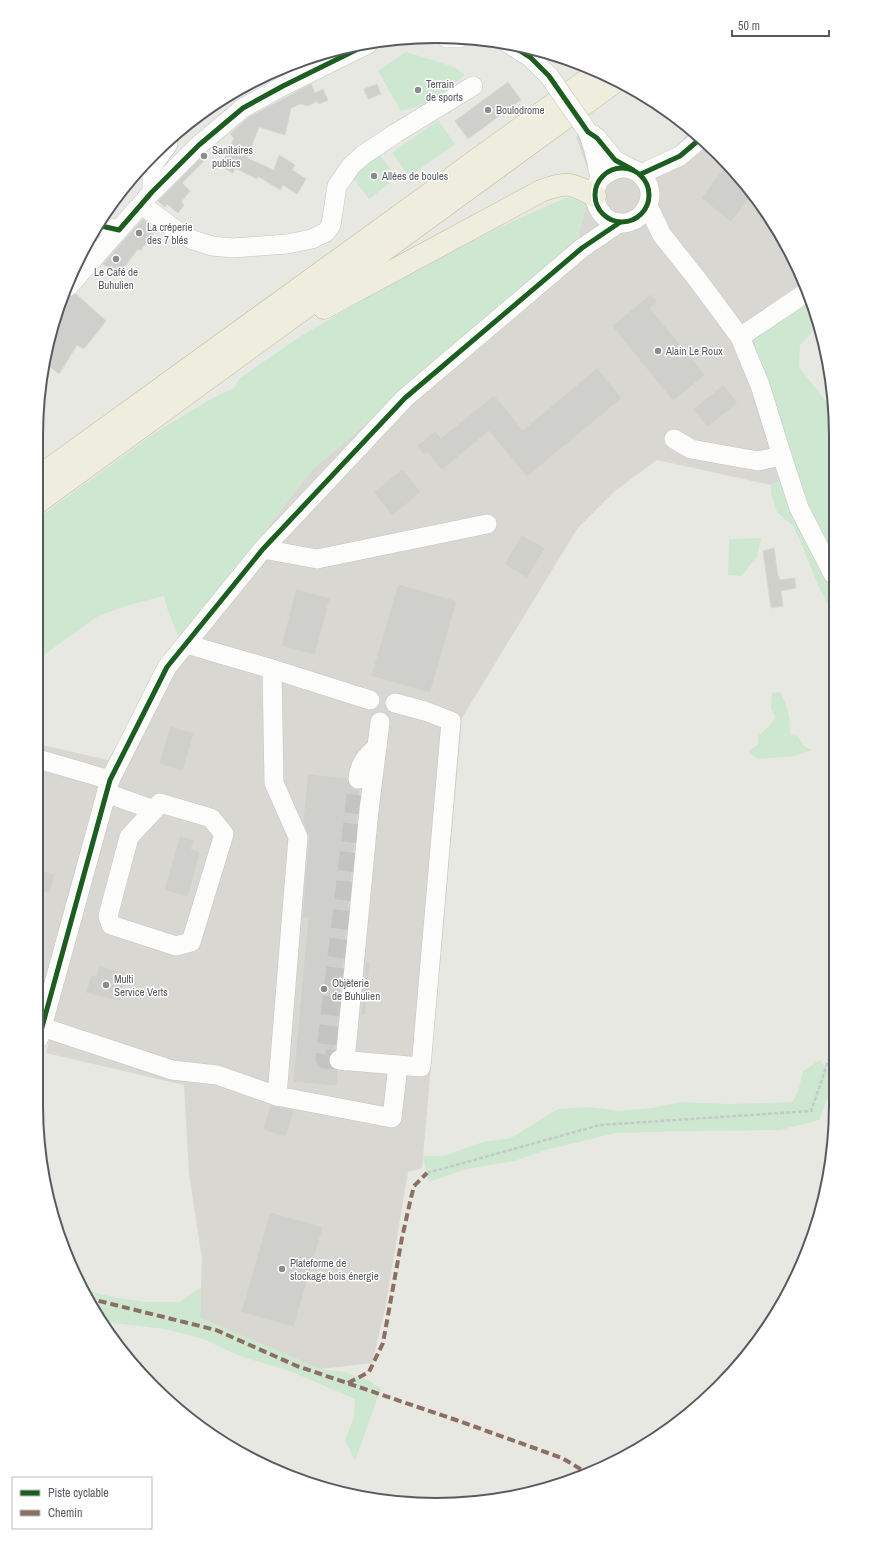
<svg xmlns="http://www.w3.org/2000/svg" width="872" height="1541" font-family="'Archivo Narrow',sans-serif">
<rect width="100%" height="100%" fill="#e8e8e2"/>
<!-- industrial -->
<polygon fill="#d8d7d1" points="594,124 619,156 631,161 645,162 675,149 690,131 719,153 769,214 810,298 753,336 796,473 771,485 657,460 615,491 577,529 462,718 422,1168 408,1172 385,1309 372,1363 320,1369 200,1318 202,1259 189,1174 184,1085 46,1053 55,1021 39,1011 38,744 108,760 168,657 311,471 577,242 592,181 576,137"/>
<!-- green -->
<g fill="#cee7d0">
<polygon points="406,52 454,67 465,75 429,104 401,111 378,71"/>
<polygon points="438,120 455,144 409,177 392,153"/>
<polygon points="378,153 397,177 369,199 351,175"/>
<polygon points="567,197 586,204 577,242 311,471 180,641 167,608 164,596 126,606 98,616 44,655 38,662 37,519 156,432 213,398 234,388 240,378 301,336 368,297 496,229"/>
<polygon points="810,298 815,307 819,325 800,345 799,367 821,395 833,411 833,614 818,585 799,538 793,526 777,512 771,494 771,485 796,473 763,378 753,336"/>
<polygon points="761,538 757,556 742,576 728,575 729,539"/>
<path d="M780,692C788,705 791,720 790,735L798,736L804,746L812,750L795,756L758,759L748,751L758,745V736L770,725L775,717L771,708L772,693Z"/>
<polygon points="820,1060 831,1074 830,1092 819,1120 780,1130 689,1131 615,1133 546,1150 514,1161 467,1169 429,1182 423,1156 444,1156 483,1142 511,1138 558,1109 590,1107 619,1111 652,1108 682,1102 729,1104 792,1102 798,1092 803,1071"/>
<polygon points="201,1288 200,1318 320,1369 344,1372 368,1380 381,1388 355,1461 345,1440 354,1417 355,1399 292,1372 240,1356 203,1339 165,1329 113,1323 99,1317 82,1289 112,1297 145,1302 180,1302 195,1291"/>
</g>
<!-- building -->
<g fill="#cfcfcb" stroke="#d8d7d1">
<polygon points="508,82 521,100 468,139 455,121"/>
<polygon points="311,84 315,93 323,89 328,100 319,104 317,101 308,106 300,104 291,108 285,135 259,127 247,158 274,170 279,155 295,165 292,170 306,179 297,194 283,185 280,190 258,176 257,179 235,168 233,173 221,167 234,138 230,134 249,117"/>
<polygon points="377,84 381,94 368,99 364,89"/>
<polygon points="205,154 209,156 182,183 190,191 181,202 184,205 178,213 167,204 165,207 158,201"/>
<polygon points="727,164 753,194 731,222 701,198"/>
<polygon points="143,219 156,230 141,250 138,249 119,274 103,264"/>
<polygon points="76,294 106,321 84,349 77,345 59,374 45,363 50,332 62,302 68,297"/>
<polygon points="651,294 657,302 650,308 705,375 673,401 612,326"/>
<polygon points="597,368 622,398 527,477 489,431 442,470 427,452 424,455 417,446 435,431 441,438 494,395 523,430"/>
<polygon points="723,385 738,403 707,427 693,409"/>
<polygon points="402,469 421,492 392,516 374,492"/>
<polygon points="522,535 545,548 527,578 504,564"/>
<polygon points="774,548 778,577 779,576 780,580 795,578 796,588 781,591 783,606 771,608 763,551"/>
<polygon points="398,584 457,601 430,693 371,676"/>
<polygon points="296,589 330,598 315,655 281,646"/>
<polygon points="170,726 194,733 183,771 159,764"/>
<polygon points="308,774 347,778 348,783 351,787 356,790 360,789 335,1050 330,1053 328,1059 329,1065 333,1069 338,1071 337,1086 293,1082 308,918 302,918 309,838 303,821"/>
<polygon points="180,836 194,840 191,849 200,852 188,897 164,890"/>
<polygon points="38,870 55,874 50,893 39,890"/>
<polygon points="366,961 370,962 365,1015 361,1014"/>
<polygon points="99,966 127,973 120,1001 86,993 91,975 96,976"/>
<polygon points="270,1105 294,1110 286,1137 263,1130"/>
<polygon points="270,1212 323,1227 294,1327 241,1312"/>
</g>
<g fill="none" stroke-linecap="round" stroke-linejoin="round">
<!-- minor-tunnel -->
<polyline stroke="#c4c4c2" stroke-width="19" stroke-dasharray="19 10" stroke-linecap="butt" points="339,1060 325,1059 358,779"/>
<!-- minor casing -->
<g stroke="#c5c5c5" stroke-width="20">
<g id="minor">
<polyline points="447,38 459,38"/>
<polyline points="509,44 530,57 549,76"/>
<path d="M588,132C592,144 597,157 598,170C599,173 600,176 599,179C599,182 597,184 596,187C592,200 599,215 611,221C635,231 660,203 646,181C634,162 613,166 599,180"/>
<polyline points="591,133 597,138 615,160 633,170"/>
<polyline points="641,174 680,156 700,139"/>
<polyline points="152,192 152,166 168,144"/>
<polyline points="142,205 180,233 193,240 212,246 233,248 287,244 312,239 326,232 331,225 337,186 351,166 363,155 396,133 473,86"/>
<polyline points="648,206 662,235 697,279 740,337 760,385 782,456 799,508 833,574"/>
<polyline points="97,225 119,230"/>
<polyline points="69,286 152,192 199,145 243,108 283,86 368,44"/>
<polyline points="740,337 807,292"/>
<polyline points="674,439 691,449 758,461 782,456"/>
<polyline points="263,549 317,559 487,524"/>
<polyline points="186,644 272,669 370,700"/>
<polyline points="272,669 274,783 298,837 277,1096"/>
<polyline points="38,759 110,780"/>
<path d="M358,779C359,765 366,756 377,747"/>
<polyline points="106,793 154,810 160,803 211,818 224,834 191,942 176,946 111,925 108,916 129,837 154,810"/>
<polyline points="42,1027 172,1070 217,1075 277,1096 392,1118 398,1065"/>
<polyline points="39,1038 110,780 167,667 263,549 405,398 582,248 619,223"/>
<polyline points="339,1060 421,1067 451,721 425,711 395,703"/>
<polyline points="345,1061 369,810 380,722"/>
</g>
</g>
<!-- highway casing -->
<g stroke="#bfbb90" stroke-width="23">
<g id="highway">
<path d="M324,308L541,191C567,181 571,183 595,196"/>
<polyline points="37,478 598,72"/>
<polyline points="37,503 616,81"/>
</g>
</g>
<!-- path -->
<polyline stroke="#c5cac9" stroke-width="2.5" stroke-dasharray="4 2" stroke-linecap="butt" points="427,1173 600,1125 811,1111 835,1041"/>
<!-- minor -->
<use href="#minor" stroke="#fcfcfb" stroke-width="19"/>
<!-- highway -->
<use href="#highway" stroke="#eeedde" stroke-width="22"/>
<!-- minor-bridge casing -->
<g stroke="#c5c5c5" stroke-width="20" stroke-linecap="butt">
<polyline id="minor-bridge" points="549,76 588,132"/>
</g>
<!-- minor-bridge -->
<use href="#minor-bridge" stroke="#fcfcfb" stroke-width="19"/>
<!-- quiet -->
<g stroke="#8d6e63" stroke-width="4" stroke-dasharray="8 4" stroke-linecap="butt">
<polyline points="87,1298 216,1330 297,1366 456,1420 562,1458 589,1474"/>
<polyline points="348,1383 369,1372 383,1343 402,1238 410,1202 414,1186 427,1173"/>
</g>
<!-- cycleway casing -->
<g stroke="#fff" stroke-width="8">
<g id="cycleway">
<polyline points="509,44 530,57 549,76 588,132 597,138 615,160 633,170"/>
<circle cx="622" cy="195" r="27"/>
<polyline points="641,174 680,156 700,139"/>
<polyline points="97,225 119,230 152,192 199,145 243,108 283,86 368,44"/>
<polyline points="39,1038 110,780 167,667 263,549 405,398 582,248 619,223"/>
</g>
</g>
<!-- cycleway -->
<use href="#cycleway" stroke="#1b5e20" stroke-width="5"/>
</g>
<!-- markers -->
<g fill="#8a8c8e" stroke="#fff" stroke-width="1.5">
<circle cx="418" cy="90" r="4"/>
<circle cx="488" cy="110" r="4"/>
<circle cx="204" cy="156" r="4"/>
<circle cx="374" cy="176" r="4"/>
<circle cx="139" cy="233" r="4"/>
<circle cx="116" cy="259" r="4"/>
<circle cx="658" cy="351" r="4"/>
<circle cx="106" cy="985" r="4"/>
<circle cx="324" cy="989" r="4"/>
<circle cx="282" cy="1269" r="4"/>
</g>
<g text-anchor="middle" stroke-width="3" stroke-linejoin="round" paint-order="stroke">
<!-- poi labels -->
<g font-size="11" fill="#575a61" stroke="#fff" text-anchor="start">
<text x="426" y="88">Terrain<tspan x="426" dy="13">de sports</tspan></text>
<text x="496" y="114">Boulodrome</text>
<text x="212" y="154">Sanitaires<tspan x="212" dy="13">publics</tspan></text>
<text x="382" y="180">Allées de boules</text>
<text x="147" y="231">La créperie<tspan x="147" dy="13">des 7 blés</tspan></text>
<text x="116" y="276" text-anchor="middle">Le Café de<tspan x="116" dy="13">Buhulien</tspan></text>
<text x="666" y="355">Alain Le Roux</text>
<text x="114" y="983">Multi<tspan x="114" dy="13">Service Verts</tspan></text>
<text x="332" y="987">Objèterie<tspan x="332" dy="13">de Buhulien</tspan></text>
<text x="290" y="1267">Plateforme de<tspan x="290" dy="13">stockage bois énergie</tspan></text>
</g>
</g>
<!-- crop -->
<path d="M0 0H872V1541H0ZM436 43H436A393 393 0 0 1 829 436V1105A393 393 0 0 1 436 1498H436A393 393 0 0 1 43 1105V436A393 393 0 0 1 436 43Z" fill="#fff" fill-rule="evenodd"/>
<path fill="none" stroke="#575a61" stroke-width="2" d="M436 43H436A393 393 0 0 1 829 436V1105A393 393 0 0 1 436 1498H436A393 393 0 0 1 43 1105V436A393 393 0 0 1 436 43Z"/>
<!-- legend -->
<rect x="12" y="1477" width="140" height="52" fill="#ffffff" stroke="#bcbdc0"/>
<rect x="20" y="1490" width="20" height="6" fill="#1b5e20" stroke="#bcbdc0"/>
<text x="48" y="1497" font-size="12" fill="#575a61">Piste cyclable</text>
<rect x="20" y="1510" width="20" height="6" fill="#8d6e63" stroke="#bcbdc0"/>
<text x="48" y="1517" font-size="12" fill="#575a61">Chemin</text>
<!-- scale -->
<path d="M732 30v6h97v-6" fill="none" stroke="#575a61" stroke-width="2"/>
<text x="738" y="30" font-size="12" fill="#575a61" stroke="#ffffff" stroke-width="3" paint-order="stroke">50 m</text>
</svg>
